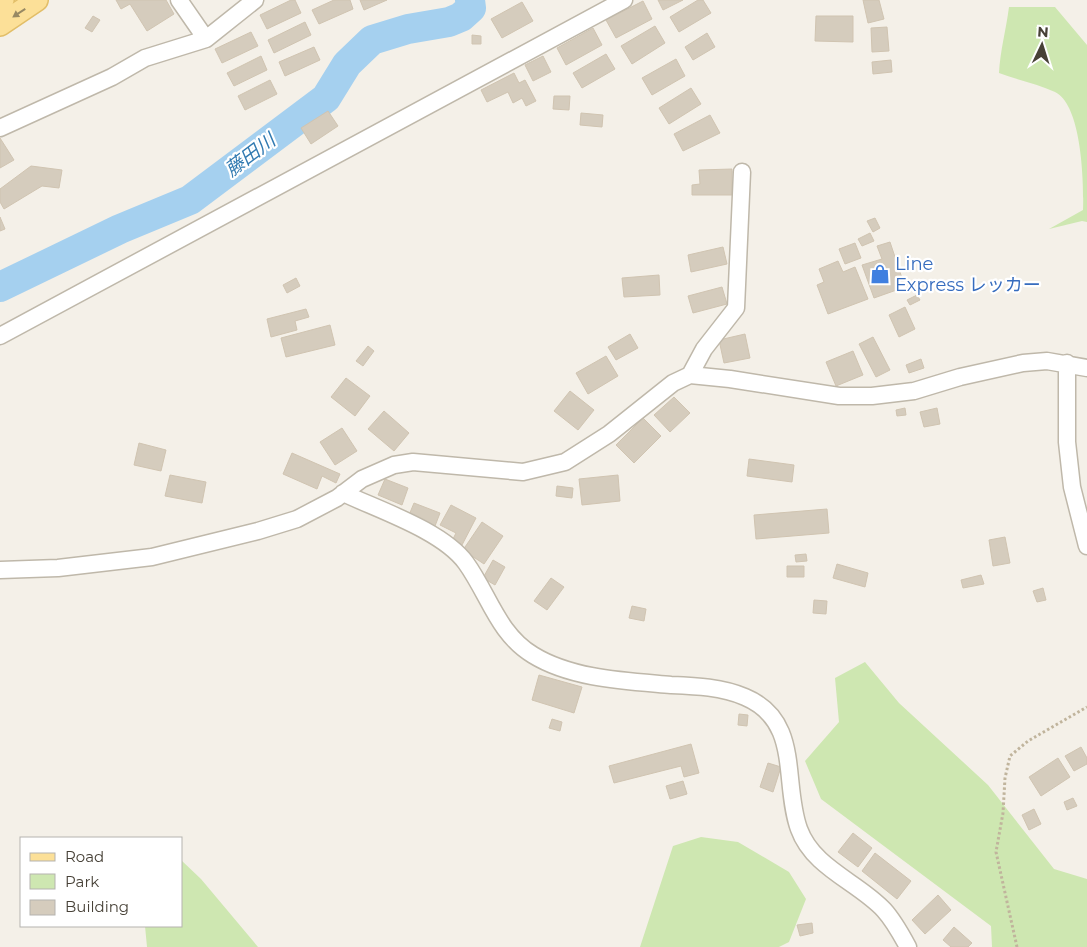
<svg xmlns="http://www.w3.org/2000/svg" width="1087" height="947" font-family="Montserrat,'Noto Sans JP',sans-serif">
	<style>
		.green { fill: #cee7b1 }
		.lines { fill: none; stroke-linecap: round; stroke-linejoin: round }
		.river { stroke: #a5d0ef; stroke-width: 30 }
		.building { fill: #d5ccbd; stroke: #d0c4b1 }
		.minor-casing { stroke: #bfb8aa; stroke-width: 19 }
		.major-casing { stroke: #e2be68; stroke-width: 24 }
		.path { stroke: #c0b49c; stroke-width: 3; stroke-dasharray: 2.5 2.5; stroke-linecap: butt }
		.minor { stroke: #fff; stroke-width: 16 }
		.major { stroke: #fce098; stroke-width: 21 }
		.oneway { fill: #988963 }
		.labels { text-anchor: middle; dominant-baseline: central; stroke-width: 4.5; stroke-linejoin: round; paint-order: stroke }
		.shop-label { font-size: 18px; fill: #366cbe; stroke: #fff; text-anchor: start }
		.water-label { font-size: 19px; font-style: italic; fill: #317ab1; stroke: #fff }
	</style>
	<rect width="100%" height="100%" fill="#f4f0e8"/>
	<path class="green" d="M 1009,7 L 1055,7 L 1087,45 L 1087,222 L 1082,221 L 1049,229 L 1083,210 C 1084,183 1082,105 1055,92 C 1038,84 1017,80 999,73 C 1000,51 1006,30 1009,7 Z
		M 865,662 L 899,703 L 988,785 L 1054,869 L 1087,879 L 1087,947 L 992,947 L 991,926 L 821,799 L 805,761 L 839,722 L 835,678 Z
		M 701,837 L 738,842 L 789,872 L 806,899 L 789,942 L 779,947 L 640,947 L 673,846 Z
		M 181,860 L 201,879 L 258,947 L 147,947 L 145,926 L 181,926 Z"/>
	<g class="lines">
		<path class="river" d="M 0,287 L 120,229 L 190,200 L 326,98 L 347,64 L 372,40 L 408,29 L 449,22 L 461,17 L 471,8 L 470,0"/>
	</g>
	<path class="building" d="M 116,0 L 166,0 L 174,14 L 147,31 L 130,4 L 121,9 Z
		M 291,0 L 295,0 L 301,13 L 267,29 L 260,15 Z
		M 334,0 L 350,0 L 353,9 L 319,24 L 312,10 Z
		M 360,0 L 387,0 L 364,10 Z
		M 658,0 L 683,0 L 663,10 Z
		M 698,0 L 703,0 L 711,13 L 679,32 L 670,17 Z
		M 863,0 L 879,0 L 884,19 L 868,23 Z
		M 643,1 L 652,19 L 616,38 L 606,20 Z
		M 522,2 L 533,21 L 502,38 L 491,19 Z
		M 93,16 L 100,20 L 92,32 L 85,28 Z
		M 816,16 L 853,16 L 853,42 L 815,41 Z
		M 305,22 L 311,35 L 274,53 L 268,40 Z
		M 655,26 L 665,43 L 632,64 L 621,46 Z
		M 887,27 L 889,51 L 872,52 L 871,28 Z
		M 593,28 L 602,45 L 566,65 L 557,48 Z
		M 251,32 L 258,46 L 222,63 L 215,49 Z
		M 707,33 L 715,47 L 693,60 L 685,47 Z
		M 472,35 L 481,36 L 481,44 L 472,44 Z
		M 314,47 L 320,60 L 285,76 L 279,62 Z
		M 606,54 L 615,69 L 582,88 L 573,73 Z
		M 261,56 L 267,70 L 234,86 L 227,73 Z
		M 543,56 L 551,72 L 533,81 L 525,65 Z
		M 676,59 L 685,76 L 652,95 L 642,78 Z
		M 891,60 L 892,72 L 873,74 L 872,62 Z
		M 514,73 L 519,83 L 525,80 L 536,101 L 526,106 L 522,98 L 513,103 L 508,92 L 487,102 L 481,90 Z
		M 270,80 L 277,94 L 245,110 L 238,96 Z
		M 691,88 L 701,104 L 669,124 L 659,108 Z
		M 554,96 L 570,96 L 569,110 L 553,109 Z
		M 328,111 L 338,126 L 311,144 L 301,128 Z
		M 581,113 L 603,115 L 602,127 L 580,125 Z
		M 710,115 L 720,133 L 683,151 L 674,134 Z
		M 0,138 L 14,160 L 0,168 Z
		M 31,166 L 62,170 L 59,188 L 42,186 L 4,209 L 0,202 L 0,189 Z
		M 732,169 L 732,195 L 692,195 L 692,185 L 700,184 L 699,170 Z
		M 0,217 L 5,229 L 0,231 Z
		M 875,218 L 880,228 L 873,232 L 867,221 Z
		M 870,233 L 874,241 L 862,246 L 858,239 Z
		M 890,242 L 905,287 L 874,298 L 862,265 L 882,259 L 877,246 Z
		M 855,243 L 861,258 L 845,264 L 839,249 Z
		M 723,247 L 727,264 L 691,272 L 688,255 Z
		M 838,261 L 843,272 L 855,267 L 868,299 L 828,314 L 817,285 L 824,282 L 819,269 Z
		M 659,275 L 660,295 L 624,297 L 622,278 Z
		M 296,278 L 300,286 L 287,293 L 283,285 Z
		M 722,287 L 727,304 L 693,313 L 688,296 Z
		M 917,295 L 920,300 L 910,305 L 907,300 Z
		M 905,307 L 915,329 L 899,337 L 889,315 Z
		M 306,309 L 309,317 L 295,321 L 297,330 L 271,337 L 267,319 Z
		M 330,325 L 335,345 L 286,357 L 281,338 Z
		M 630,334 L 638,348 L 616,360 L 608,347 Z
		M 745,334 L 750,358 L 724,363 L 719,340 Z
		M 873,337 L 890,370 L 876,377 L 859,344 Z
		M 368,346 L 374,351 L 363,366 L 356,361 Z
		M 853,351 L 863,375 L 836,386 L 826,362 Z
		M 606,356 L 618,376 L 588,394 L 576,373 Z
		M 921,359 L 924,368 L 909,373 L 906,365 Z
		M 346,378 L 370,396 L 355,416 L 331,397 Z
		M 570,391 L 594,410 L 578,430 L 554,411 Z
		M 674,397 L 690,413 L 670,432 L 654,415 Z
		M 905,408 L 906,415 L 897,416 L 896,410 Z
		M 937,408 L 940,424 L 924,427 L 920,412 Z
		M 384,411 L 409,433 L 394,451 L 368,429 Z
		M 643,418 L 661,436 L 634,463 L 616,445 Z
		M 342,428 L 357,451 L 335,465 L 320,442 Z
		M 139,443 L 166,450 L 161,471 L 134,465 Z
		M 292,453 L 340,474 L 336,483 L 322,476 L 317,489 L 283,474 Z
		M 749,459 L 794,465 L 792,482 L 747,476 Z
		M 170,475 L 206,482 L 202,503 L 165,496 Z
		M 618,475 L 620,501 L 582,505 L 579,479 Z
		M 385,479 L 408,488 L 402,505 L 378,495 Z
		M 557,486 L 573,488 L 572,498 L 556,496 Z
		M 414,503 L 440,513 L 435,526 L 409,515 Z
		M 451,505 L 476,518 L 462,545 L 452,541 L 456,533 L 440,525 Z
		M 827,509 L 829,533 L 756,539 L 754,515 Z
		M 482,522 L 503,536 L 484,564 L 463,550 Z
		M 1005,537 L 1010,563 L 993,566 L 989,540 Z
		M 806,554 L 807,561 L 796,562 L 795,555 Z
		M 493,560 L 505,567 L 495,585 L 483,578 Z
		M 837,564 L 868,573 L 865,587 L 833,578 Z
		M 787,566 L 804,566 L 804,577 L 787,577 Z
		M 981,575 L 984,584 L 963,588 L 961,580 Z
		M 551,578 L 564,587 L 547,610 L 534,601 Z
		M 1043,588 L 1046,600 L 1037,602 L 1033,591 Z
		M 814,600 L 827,601 L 826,614 L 813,613 Z
		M 632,606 L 646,609 L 644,621 L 629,618 Z
		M 539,675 L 582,687 L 574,713 L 532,700 Z
		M 739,714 L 748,715 L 747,726 L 738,725 Z
		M 552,719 L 562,722 L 560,731 L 549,728 Z
		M 691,744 L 699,773 L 684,777 L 681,766 L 614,783 L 609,766 Z
		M 1081,747 L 1087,758 L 1087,764 L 1074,771 L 1065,756 Z
		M 1058,758 L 1070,777 L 1041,796 L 1029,777 Z
		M 768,763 L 781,767 L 773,792 L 760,787 Z
		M 683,781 L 687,794 L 670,799 L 666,786 Z
		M 1073,798 L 1077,806 L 1067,810 L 1064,802 Z
		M 1034,809 L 1041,824 L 1029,830 L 1022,815 Z
		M 853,833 L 872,848 L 858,867 L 838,852 Z
		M 875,853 L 911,881 L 897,899 L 862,871 Z
		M 938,895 L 951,910 L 925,934 L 912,920 Z
		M 812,923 L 813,933 L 800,936 L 797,925 Z
		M 954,927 L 972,943 L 968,947 L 951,947 L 943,940 Z"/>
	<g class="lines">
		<defs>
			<path id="minor" d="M 179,0 L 206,39
				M 0,128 L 112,77 L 145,58 L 206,39 L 255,0
				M 0,336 L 624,0
				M 1067,363 L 1067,442 L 1072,487 L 1087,546
				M 690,375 L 704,349 L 736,308 L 742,172
				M 343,493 C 379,510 443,531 466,563 C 489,595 498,634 533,655 C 572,679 626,681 671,685 C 696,686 722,687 745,697 C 802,721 782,782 799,829 C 813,868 858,882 884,910 C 894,921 901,934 908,947
				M 0,570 L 58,568 L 152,557 L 258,531 L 297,519 L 337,498 L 362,479 L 394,465 L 413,462 L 523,472 L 565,462 L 609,434 L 673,383 L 690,375 L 730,379 L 839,396 L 872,396 L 914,391 L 960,377 L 1023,363 L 1047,361 L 1087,368"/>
			<path id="major" d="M 0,2 L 3,0
				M 0,25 L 37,0"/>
		</defs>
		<use href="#minor" class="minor-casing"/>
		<use href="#major" class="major-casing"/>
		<path class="path" d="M 1017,947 L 996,852 L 1003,813 L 1005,778 L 1010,756 L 1028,741 L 1087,707"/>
		<use href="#minor" class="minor"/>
		<use href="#major" class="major"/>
	</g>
	<defs><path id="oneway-solid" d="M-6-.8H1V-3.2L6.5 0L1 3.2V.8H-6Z" transform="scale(1.25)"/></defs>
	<use class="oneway" href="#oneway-solid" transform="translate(19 13) rotate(147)"/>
	<defs>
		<symbol id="shop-bare" viewBox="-9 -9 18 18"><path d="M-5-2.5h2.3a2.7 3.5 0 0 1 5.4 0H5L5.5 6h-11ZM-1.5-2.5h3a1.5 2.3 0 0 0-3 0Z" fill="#3f7fe0" stroke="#fff" stroke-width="2.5" paint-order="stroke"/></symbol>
	</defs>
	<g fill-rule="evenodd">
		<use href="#shop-bare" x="866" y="260" width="28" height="28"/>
	</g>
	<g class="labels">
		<g class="shop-label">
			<text x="895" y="264">Line<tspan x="895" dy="21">Express レッカー</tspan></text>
		</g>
		<g class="water-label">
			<text transform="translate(250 155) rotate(-37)">藤田川</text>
		</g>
	</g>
	<rect x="20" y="837" width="162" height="90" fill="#ffffff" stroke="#b5b3af"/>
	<rect x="30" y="853" width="25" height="8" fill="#fce098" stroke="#b5b3af"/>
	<text x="65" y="862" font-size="15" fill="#474137">Road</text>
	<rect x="30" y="874" width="25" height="15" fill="#cee7b1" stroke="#b5b3af"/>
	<text x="65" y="887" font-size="15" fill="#474137">Park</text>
	<rect x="30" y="900" width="25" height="15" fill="#d5ccbd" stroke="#b5b3af"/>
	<text x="65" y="912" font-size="15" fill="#474137">Building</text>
	<g transform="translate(1042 45) rotate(4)" stroke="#ffffff" stroke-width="4" paint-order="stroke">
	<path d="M0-4L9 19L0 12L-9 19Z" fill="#474137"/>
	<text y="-8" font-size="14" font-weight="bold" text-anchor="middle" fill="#474137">N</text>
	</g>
</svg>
